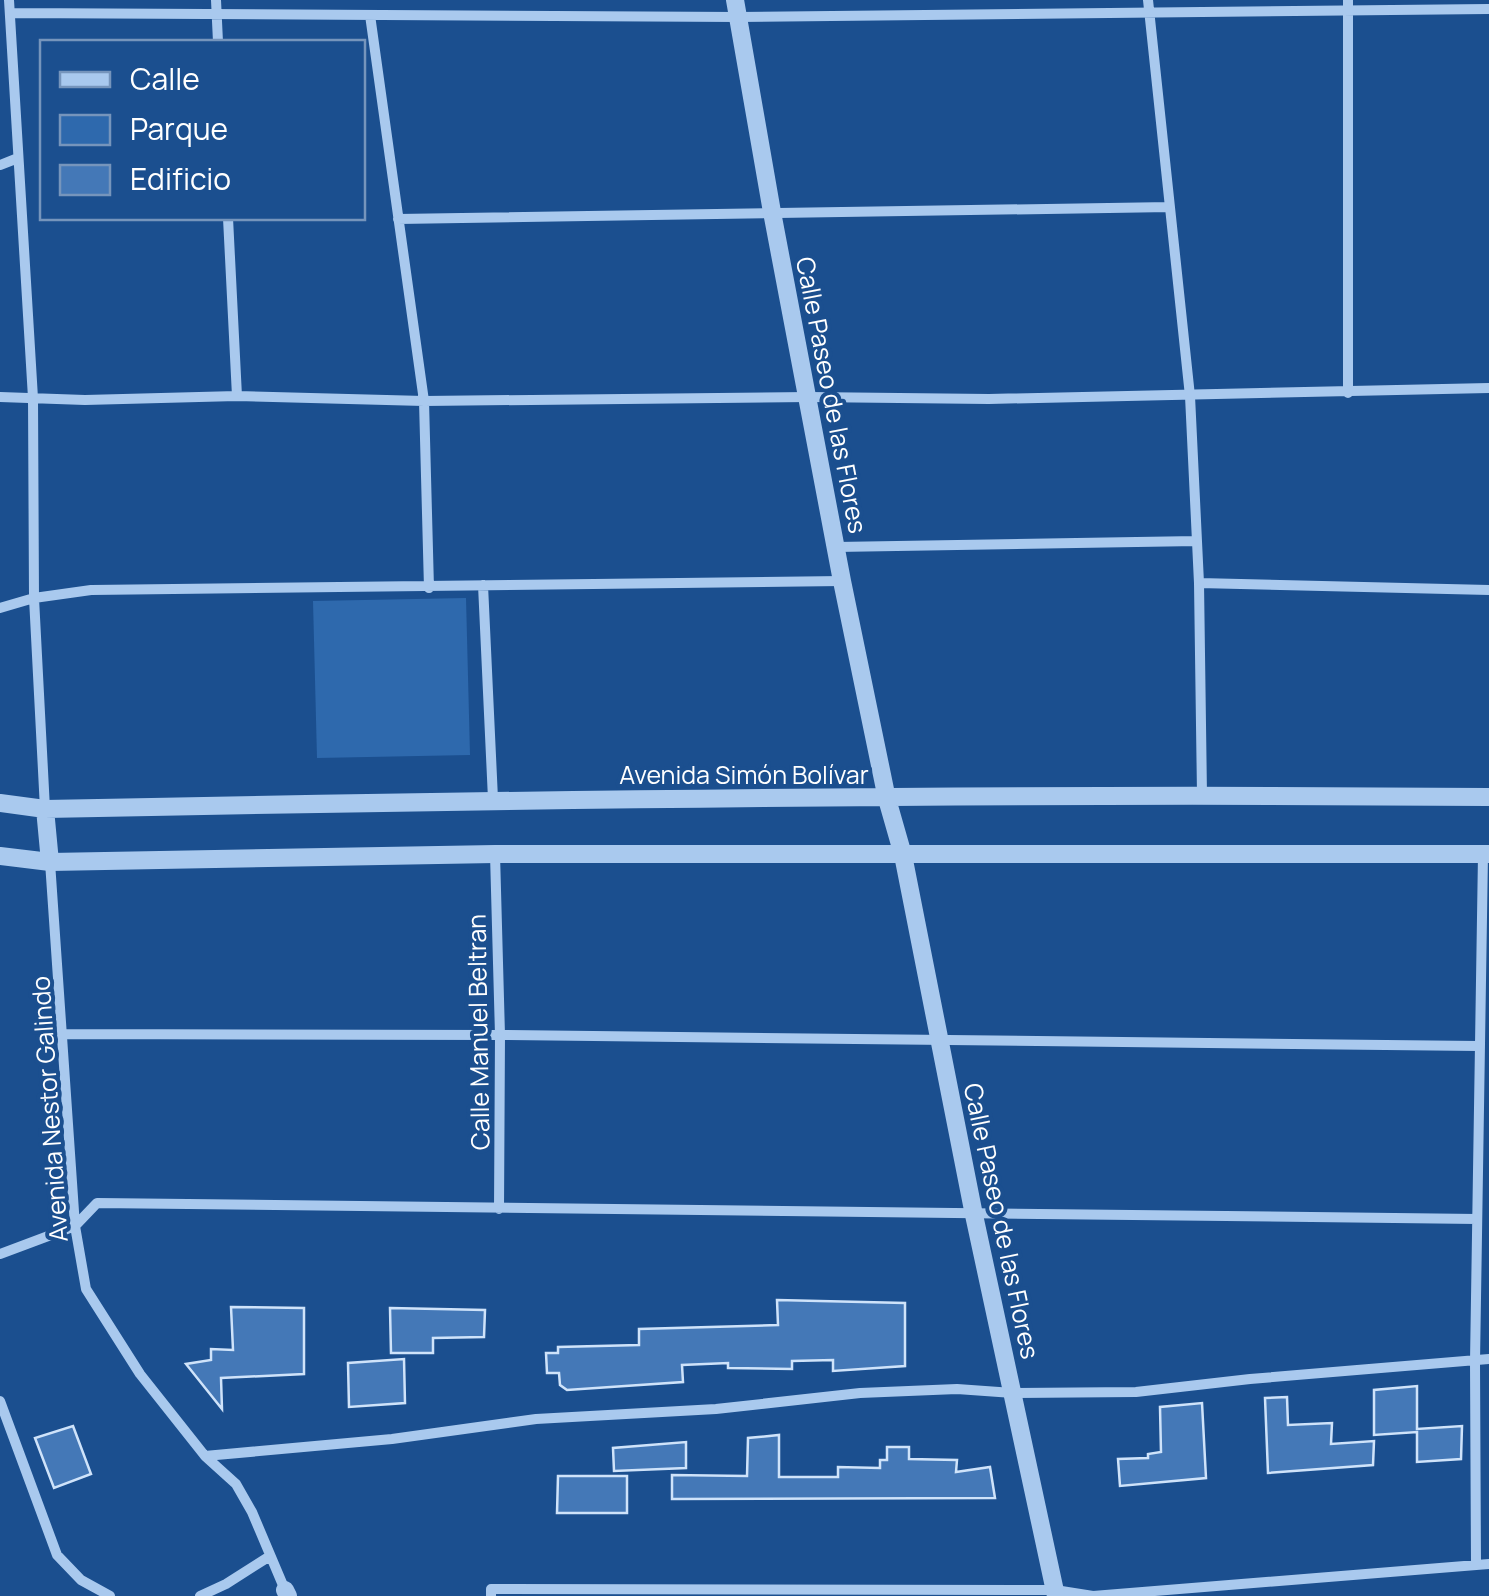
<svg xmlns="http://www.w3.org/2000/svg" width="1489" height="1596" font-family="Manrope,sans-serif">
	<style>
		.green { fill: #2e69ad }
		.building { fill: #4478b7; stroke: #cfe3fa; stroke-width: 2.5 }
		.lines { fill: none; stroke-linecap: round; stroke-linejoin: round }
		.minor { stroke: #a9c9ee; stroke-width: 10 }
		.tertiary { stroke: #a9c9ee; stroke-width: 18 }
		.labels { text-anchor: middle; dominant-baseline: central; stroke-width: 8; stroke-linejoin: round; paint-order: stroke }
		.street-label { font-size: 25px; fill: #fff; stroke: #1b4f8f }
	</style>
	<rect width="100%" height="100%" fill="#1b4f8f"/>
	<path class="green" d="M 466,598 L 470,755 L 317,758 L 313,601 Z"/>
	<path class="building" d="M 777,1300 L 905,1303 L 905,1366 L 833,1371 L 833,1360 L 792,1361 L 792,1369 L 728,1368 L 728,1363 L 682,1365 L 683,1382 L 567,1390 L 560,1385 L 559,1373 L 547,1373 L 546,1353 L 558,1353 L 558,1347 L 639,1345 L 639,1329 L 778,1325 Z
		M 231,1307 L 304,1308 L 304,1374 L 221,1378 L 222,1409 L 186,1364 L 211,1360 L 211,1349 L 233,1350 Z
		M 390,1308 L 485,1310 L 484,1337 L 433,1338 L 433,1353 L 391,1353 Z
		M 404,1359 L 405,1403 L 349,1407 L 348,1363 Z
		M 1417,1386 L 1417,1429 L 1462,1426 L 1461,1459 L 1417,1462 L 1417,1432 L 1374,1435 L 1374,1390 Z
		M 1287,1397 L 1288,1425 L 1332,1423 L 1331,1444 L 1374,1441 L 1373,1465 L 1268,1473 L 1265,1398 Z
		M 1202,1403 L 1206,1478 L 1120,1486 L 1118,1459 L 1148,1458 L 1148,1454 L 1161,1452 L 1160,1407 Z
		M 73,1426 L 91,1474 L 54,1488 L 35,1438 Z
		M 779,1435 L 779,1477 L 838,1477 L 838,1467 L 880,1468 L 880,1460 L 887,1460 L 887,1447 L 909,1447 L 909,1459 L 957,1460 L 956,1472 L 990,1467 L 995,1498 L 672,1499 L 672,1475 L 747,1476 L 748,1438 Z
		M 686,1442 L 686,1468 L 614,1471 L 613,1448 Z
		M 558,1476 L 627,1476 L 627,1513 L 557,1513 Z"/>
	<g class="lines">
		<path class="minor" d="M 9,0 L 33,398 L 34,598 L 45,809
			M 216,0 L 218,42
			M 1148,0 L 1190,396 L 1199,583 L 1202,795
			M 11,13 L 738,17 L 1489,9
			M 370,15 L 424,401 L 429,588
			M 0,165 L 18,158
			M 228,218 L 237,396
			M 398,219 L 1170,207
			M 1348,393 L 1348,0
			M 0,397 L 85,400 L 237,396 L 424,401 L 809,397 L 989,399 L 1489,388
			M 836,547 L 1197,541
			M 1199,583 L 1489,590
			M 483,585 L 493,799
			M 0,608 L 34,598 L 91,590 L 842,581
			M 495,854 L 500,1035 L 499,1209
			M 50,862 L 75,1226 L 86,1289 L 140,1374 L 205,1456 L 236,1484 L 252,1512 L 285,1590
			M 64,1034 L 500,1035 L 1478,1046
			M 0,1254 L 75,1226 L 97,1203 L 1477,1219
			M 0,1401 L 57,1555 L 81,1580 L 110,1596
			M 205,1456 L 392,1439 L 536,1419 L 716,1409 L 860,1393 L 957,1389 L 1013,1393 L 1136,1392 L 1250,1379 L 1489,1359
			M 1476,1565 L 1475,1362 L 1483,854
			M 200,1596 L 226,1584 L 270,1556
			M 491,1596 L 491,1589 L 1055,1590 L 1093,1596 L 1489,1564"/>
		<path class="tertiary" d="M 735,0 L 772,212 L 842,581 L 887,799 L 903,855 L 974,1215 L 1056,1596
			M 0,803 L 45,809 C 526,799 1008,793 1489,797
			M 45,809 L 50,862
			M 0,856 L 50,862 L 495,854 L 1489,854
			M 285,1590 L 288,1596"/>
	</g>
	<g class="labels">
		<g class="street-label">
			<text transform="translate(832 395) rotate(79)">Calle Paseo de las Flores</text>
			<text x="744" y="774">Avenida Simón Bolívar</text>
			<text transform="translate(478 1032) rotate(-91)">Calle Manuel Beltran</text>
			<text transform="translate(49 1109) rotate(-94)">Avenida Nestor Galindo</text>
			<text transform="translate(1002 1221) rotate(78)">Calle Paseo de las Flores</text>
		</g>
	</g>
	<rect x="40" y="40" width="325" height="180" fill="#1b4f8f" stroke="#7695bc" stroke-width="2.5"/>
	<rect x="60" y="72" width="50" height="15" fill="#a9c9ee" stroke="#7695bc" stroke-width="2.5"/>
	<text x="130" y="90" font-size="30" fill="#ffffff">Calle</text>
	<rect x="60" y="115" width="50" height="30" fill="#2e69ad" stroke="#7695bc" stroke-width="2.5"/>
	<text x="130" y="140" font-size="30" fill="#ffffff">Parque</text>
	<rect x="60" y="165" width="50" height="30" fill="#4478b7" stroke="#7695bc" stroke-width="2.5"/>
	<text x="130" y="190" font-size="30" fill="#ffffff">Edificio</text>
</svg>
